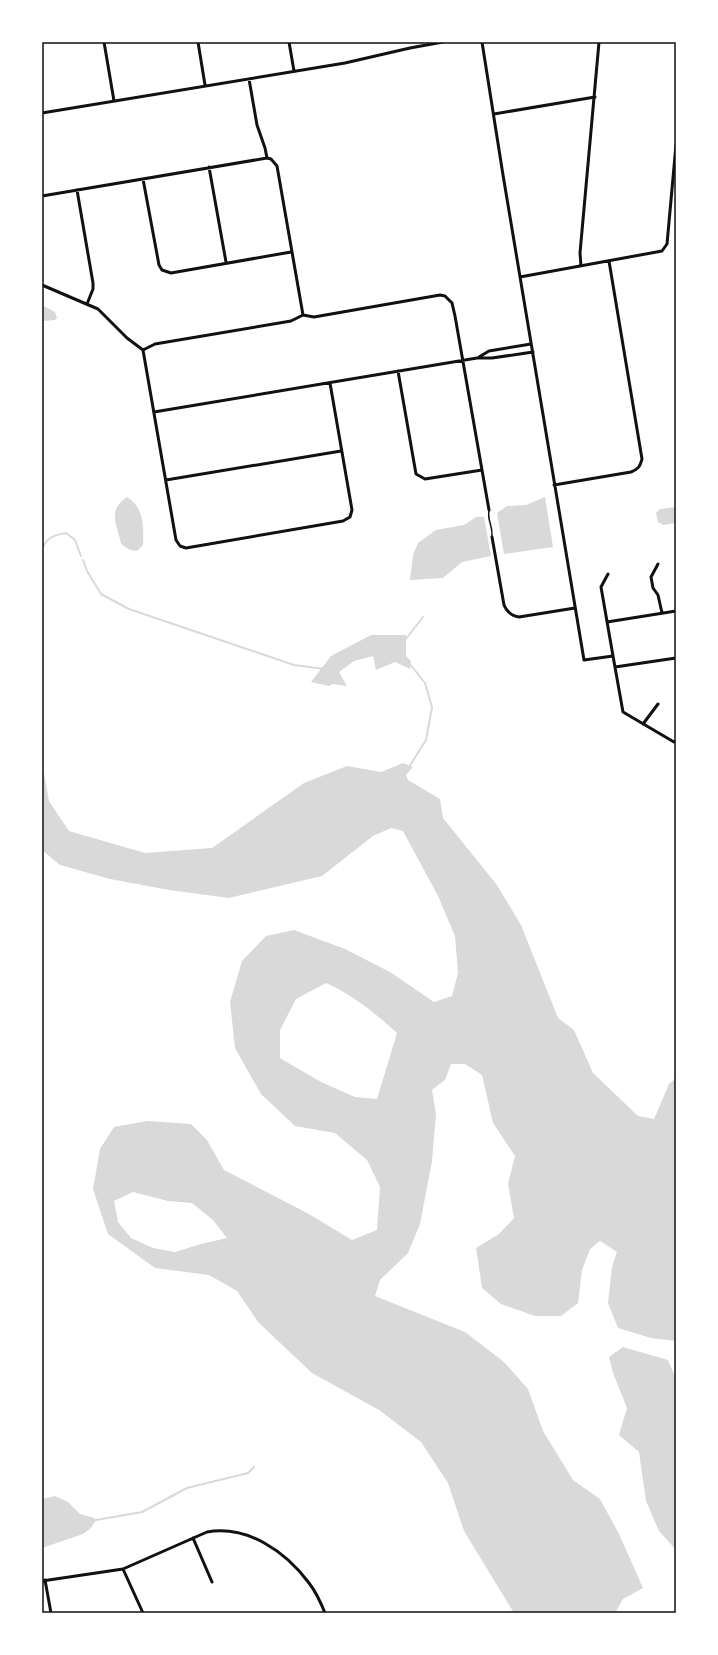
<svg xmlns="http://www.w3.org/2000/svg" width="718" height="1655" font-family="'Archivo Narrow',sans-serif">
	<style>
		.water { fill: #d9d9d9; fill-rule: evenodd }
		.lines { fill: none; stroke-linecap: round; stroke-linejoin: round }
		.stream { stroke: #d9d9d9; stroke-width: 2 }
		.service { stroke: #111; stroke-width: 1.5 }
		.minor { stroke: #111; stroke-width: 3 }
		.neatline { fill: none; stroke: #111; stroke-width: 1.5 }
	</style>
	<rect width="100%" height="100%" fill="#fff"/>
	<path class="water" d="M 42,305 L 55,312 L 57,318 L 55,320 L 42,321 Z
		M 127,497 C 144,507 144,528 143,545 L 137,551 L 130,550 L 121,544 C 117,524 107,511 127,497 Z
		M 545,497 L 553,547 L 504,554 L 497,513 L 507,506 L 526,505 Z
		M 676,507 L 676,523 L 663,525 L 658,522 L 656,513 L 660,509 Z
		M 476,517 L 484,517 L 491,556 L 462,562 L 443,578 L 410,580 L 413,555 L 418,543 L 436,530 L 464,525 Z
		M 371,635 L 406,635 L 406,656 L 411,661 L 410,669 L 395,662 L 376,670 L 373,656 L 354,661 L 339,672 L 347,686 L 333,684 L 329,686 L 311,682 L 331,656 Z
		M 42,762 L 49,801 L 69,831 L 145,853 L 212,848 L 304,783 L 347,766 L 381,772 L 403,763 L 413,767 L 406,775 L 408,780 L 440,799 L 443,818 L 497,885 L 521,925 L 558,1018 L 574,1030 L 593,1073 L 638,1116 L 654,1119 L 669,1084 L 676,1078 L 676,1341 L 651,1338 L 618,1328 L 608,1303 L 612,1267 L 617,1252 L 600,1241 L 590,1249 L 582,1270 L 578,1303 L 561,1316 L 535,1316 L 501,1304 L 482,1288 L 476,1248 L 499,1234 L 514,1218 L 508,1184 L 515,1156 L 493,1123 L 482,1075 L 465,1064 L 451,1064 L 445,1080 L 432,1090 L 436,1114 L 432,1161 L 420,1224 L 408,1253 L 380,1280 L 375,1296 L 465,1332 L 504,1362 L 528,1389 L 543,1431 L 573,1480 L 600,1499 L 619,1534 L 643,1588 L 623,1599 L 615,1613 L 514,1613 L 464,1531 L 448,1483 L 421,1442 L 379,1410 L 312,1373 L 258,1322 L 237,1291 L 209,1275 L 155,1268 L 108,1234 L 93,1189 L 100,1149 L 114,1127 L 147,1121 L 191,1124 L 207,1140 L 224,1170 L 309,1214 L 352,1240 L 377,1230 L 380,1187 L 367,1160 L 335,1133 L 295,1126 L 261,1094 L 235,1048 L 230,1002 L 242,961 L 266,936 L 294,930 L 345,949 L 390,972 L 434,1002 L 452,996 L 458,973 L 455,936 L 438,896 L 403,831 L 391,828 L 373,836 L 322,876 L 229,898 L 169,890 L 110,879 L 60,865 L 42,850 ZM 326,983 C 353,995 375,1013 397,1033 L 377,1099 L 355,1097 L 321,1082 L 280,1058 L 280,1030 L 296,999 ZM 133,1192 L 168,1201 L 192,1203 L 213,1220 L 227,1238 L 201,1244 L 175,1252 L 153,1248 L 131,1238 L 118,1222 L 114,1201 Z
		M 623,1347 L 668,1360 L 676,1379 L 676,1550 L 659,1531 L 646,1501 L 639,1452 L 619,1435 L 627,1408 L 613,1373 L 609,1357 Z
		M 55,1496 L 68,1502 L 80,1514 L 94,1518 L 96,1520 L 91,1528 L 83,1534 L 42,1548 L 42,1499 Z"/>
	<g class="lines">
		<path class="stream" d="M 42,548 C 48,537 54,535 66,533 L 75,540 L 81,556
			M 83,560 L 87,571 L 101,594 L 129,609 L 294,665 L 324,669
			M 405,640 L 423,617
			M 409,663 L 425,683 L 432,707 L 426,740 L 409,767
			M 96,1520 L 142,1512 L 187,1488 L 248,1473 L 254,1467"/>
		<path class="service" d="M 489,510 C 487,522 493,524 492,537"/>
		<path class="minor" d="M 104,42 L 114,101
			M 198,42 L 205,85
			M 289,42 L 294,71
			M 482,42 L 503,175 L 584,660 L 613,656 L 623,712 L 674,742 L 676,741
			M 249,79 L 257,125 L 265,148 L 267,158 L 271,159 L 277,166 L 303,315
			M 42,113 L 345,63 L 410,48 L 443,42
			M 494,114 L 595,97
			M 209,167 L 226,262
			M 143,179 L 159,265 L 162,270 L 171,273 L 291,252
			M 77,190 L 93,283 L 93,289 L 87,304
			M 42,196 L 267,158
			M 581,266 L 580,253 L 599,42
			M 520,277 L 662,251 L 667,244 L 676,145
			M 42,285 L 98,309 L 127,338 L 143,350 L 176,540 L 180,546 L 186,548 L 343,521 L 350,517 L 352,510 L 330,383
			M 143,350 L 155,344 L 291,321 L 303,315 L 314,317 L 440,295 L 445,296 L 452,303 L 455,316 L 489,510
			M 479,357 L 489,351 L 531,344
			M 398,371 L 416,474 L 425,479 L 482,470
			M 154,412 L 477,358 L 492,358 L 533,352
			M 166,480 L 341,451
			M 554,485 L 631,472 C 638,469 640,467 642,459 L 609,261
			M 492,537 L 504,605 C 507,612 511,616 519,617 L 575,608
			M 658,564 L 651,577 L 653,588 L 658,595 L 662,613
			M 608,574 L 601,587 L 613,656
			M 607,622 L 676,611
			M 615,667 L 676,658
			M 643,724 L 658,704
			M 193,1538 L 212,1582
			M 123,1569 L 143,1613
			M 45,1580 L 51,1613
			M 42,1581 L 123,1569 L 207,1532 C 248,1525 286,1552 309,1583 C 316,1592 321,1603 325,1613"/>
	</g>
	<rect width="718" height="1655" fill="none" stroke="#ffffff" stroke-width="86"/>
	<rect x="43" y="43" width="632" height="1569" class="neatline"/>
</svg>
